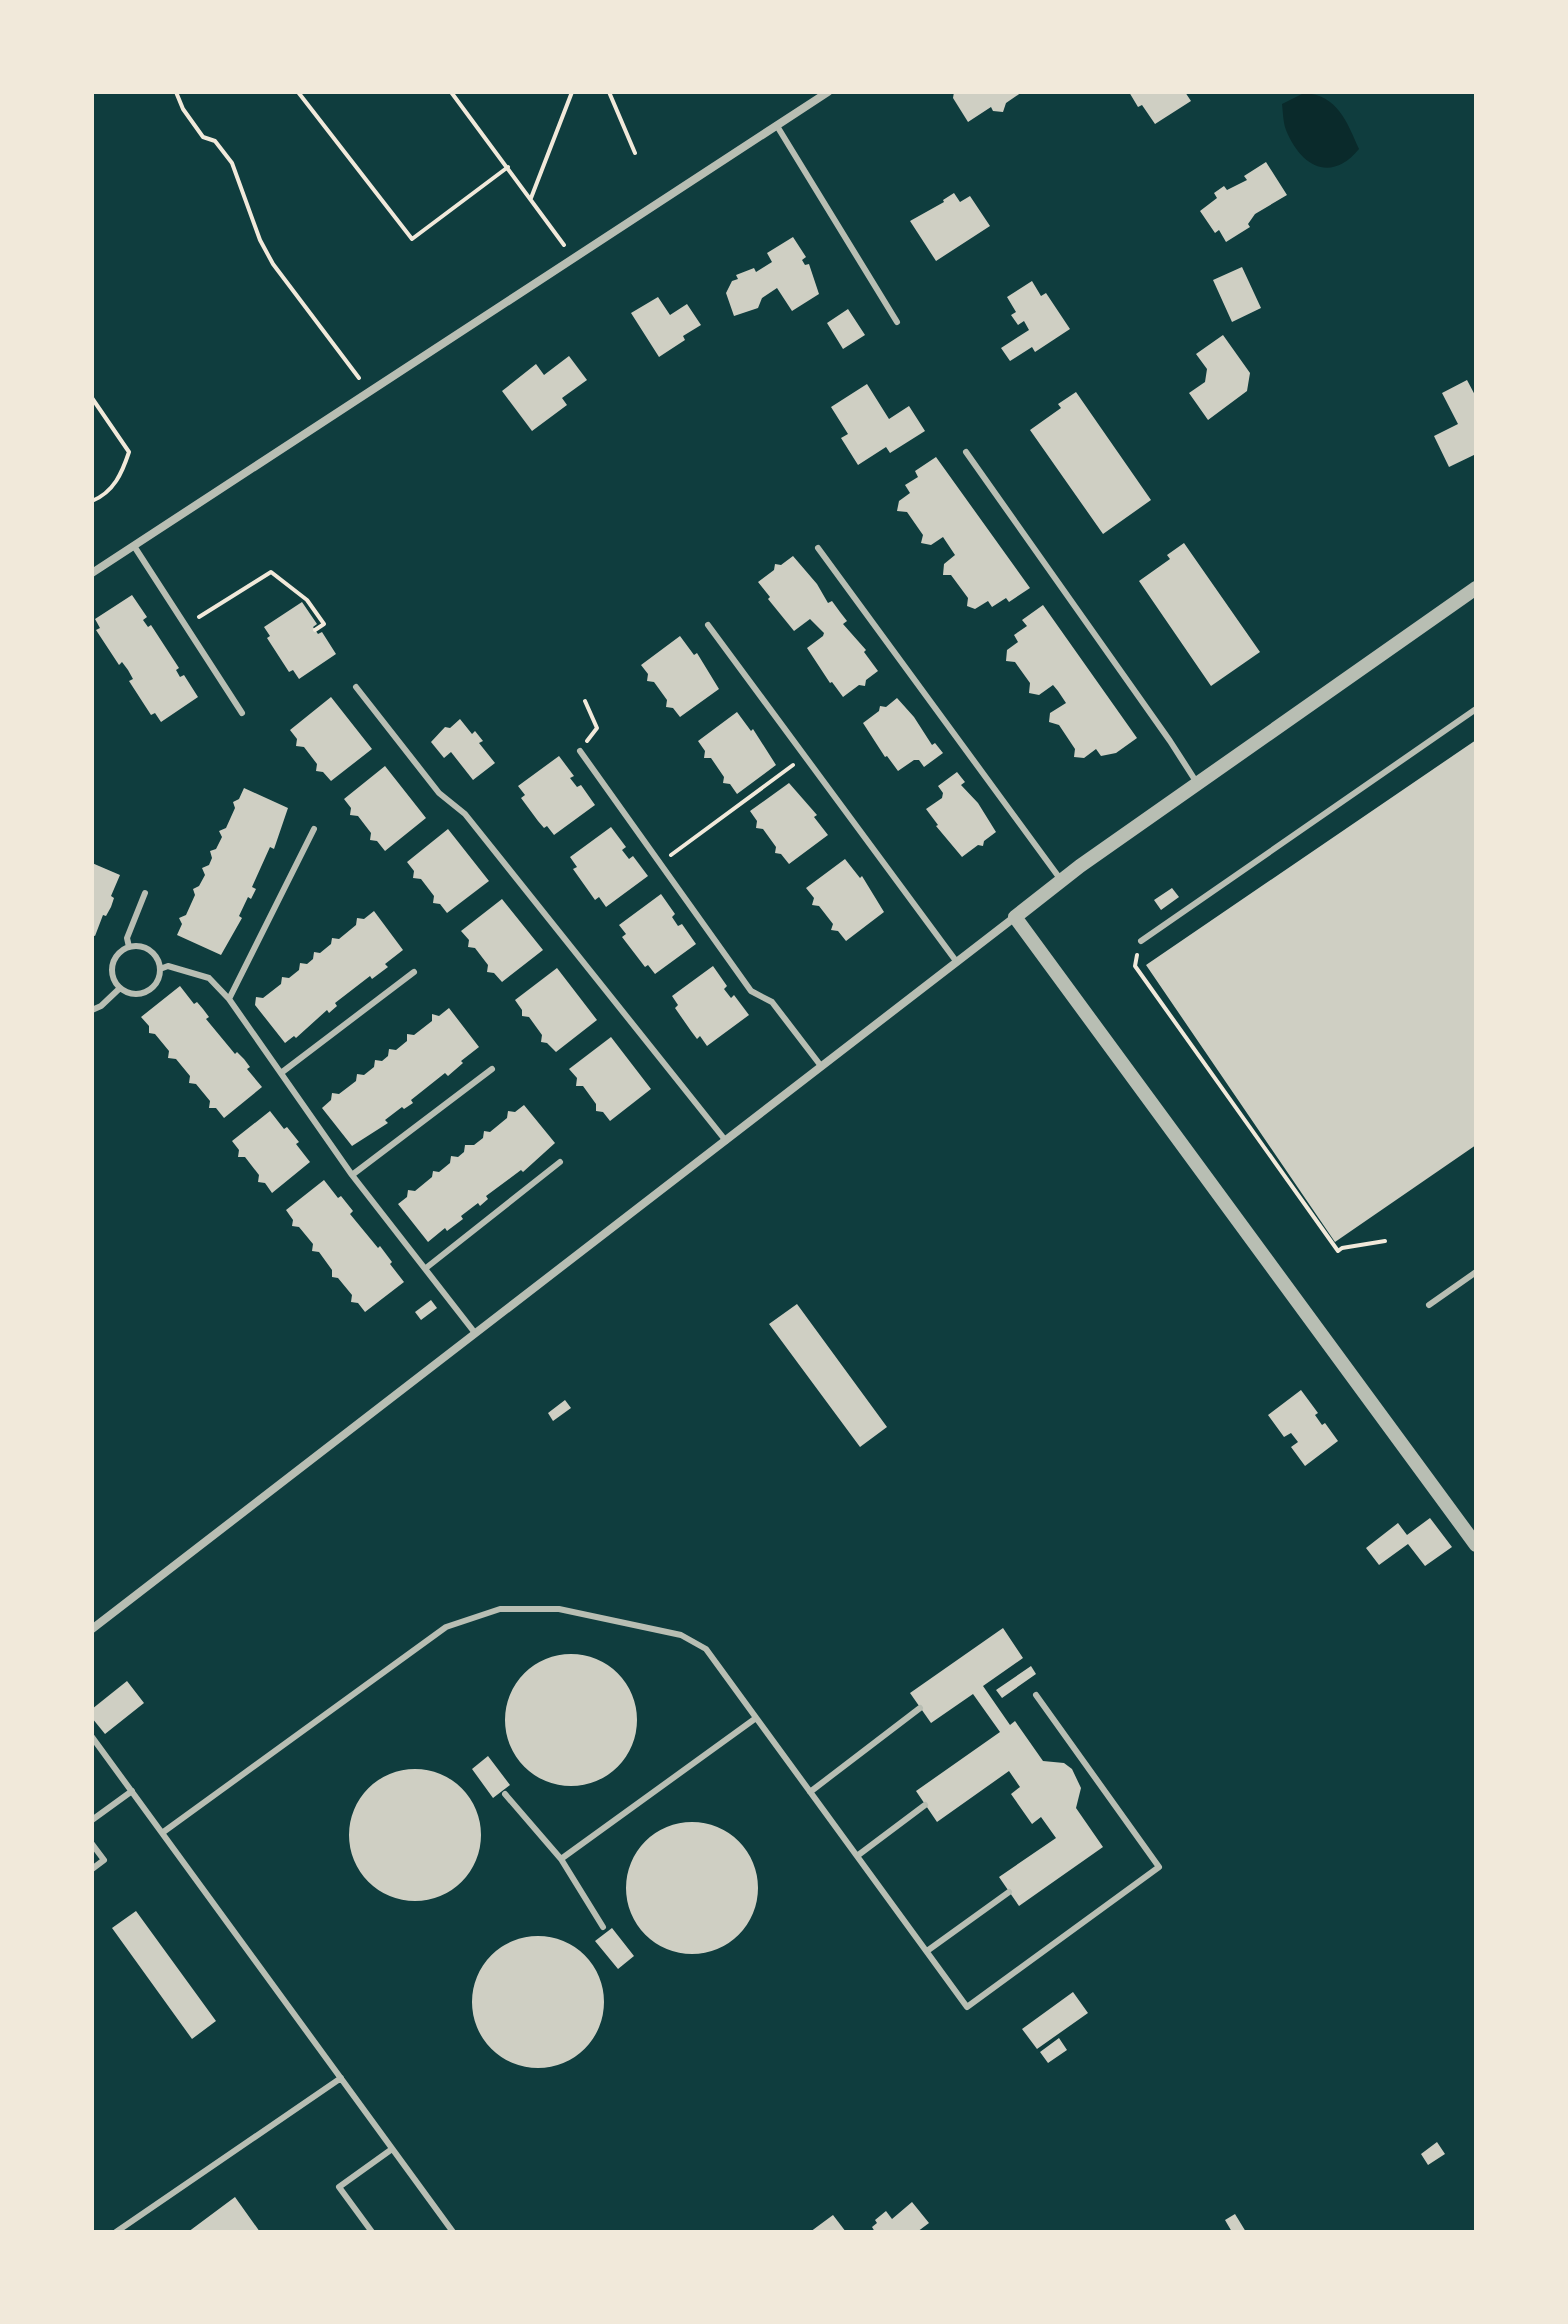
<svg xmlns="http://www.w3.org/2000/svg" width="1568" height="2324" font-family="Cabin,sans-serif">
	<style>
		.water { fill: #0a2a2b }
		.building { fill: #cfcfc3 }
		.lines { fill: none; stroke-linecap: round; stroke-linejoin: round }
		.path { stroke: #f1e9da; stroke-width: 4 }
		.service { stroke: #b8beb3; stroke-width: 6 }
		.minor { stroke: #b8beb3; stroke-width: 8 }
		.tertiary { stroke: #b8beb3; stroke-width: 14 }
	</style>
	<rect width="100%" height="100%" fill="#0f3d3e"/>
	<path class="water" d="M 1304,93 C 1338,95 1347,122 1359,149 C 1331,183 1301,167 1286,130 C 1283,122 1283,112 1282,104 Z"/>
	<path class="building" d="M 954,92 L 1022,92 L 1006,103 L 1003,112 L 993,111 L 991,107 L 968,122 L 953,98 Z
		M 1129,92 L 1185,92 L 1191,101 L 1155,124 L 1142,105 L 1138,107 Z
		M 1266,162 L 1287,195 L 1255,214 L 1248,224 L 1250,227 L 1226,242 L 1219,230 L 1215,233 L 1200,211 L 1217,198 L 1214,193 L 1224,186 L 1227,190 L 1247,180 L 1244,176 Z
		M 954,193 L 960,202 L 970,196 L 990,226 L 936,261 L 910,221 L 944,202 L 943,200 Z
		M 793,237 L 806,257 L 802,260 L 805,265 L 809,264 L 819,294 L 792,311 L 777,288 L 762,298 L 758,308 L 734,316 L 726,293 L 732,281 L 738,279 L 736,275 L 754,268 L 756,272 L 772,262 L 767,253 Z
		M 1242,267 L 1261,308 L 1232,322 L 1213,280 Z
		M 1032,281 L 1041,296 L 1046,293 L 1070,329 L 1035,352 L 1032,347 L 1010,361 L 1001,348 L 1029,330 L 1024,321 L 1018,325 L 1011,315 L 1016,312 L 1007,297 Z
		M 658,297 L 670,315 L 687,304 L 701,325 L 683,336 L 685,340 L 659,357 L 631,313 Z
		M 848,309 L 865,335 L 843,349 L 827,323 Z
		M 1223,335 L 1250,373 L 1247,391 L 1208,420 L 1189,393 L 1205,382 L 1207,369 L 1196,354 Z
		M 569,356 L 587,380 L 562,398 L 567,405 L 532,431 L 502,391 L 536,364 L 544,375 Z
		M 1467,380 L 1476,397 L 1476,454 L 1449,467 L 1434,436 L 1458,424 L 1442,393 Z
		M 867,384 L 889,419 L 909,406 L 925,431 L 890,453 L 886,447 L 858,465 L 841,438 L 848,434 L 831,407 Z
		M 1076,392 L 1151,500 L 1103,534 L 1030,430 L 1061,408 L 1058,404 Z
		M 936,457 L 1030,588 L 1009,602 L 1006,598 L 992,607 L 988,601 L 975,609 L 967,606 L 968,598 L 951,575 L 943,575 L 944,564 L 955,555 L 943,537 L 931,545 L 921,543 L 923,535 L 907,512 L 897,511 L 899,501 L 910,493 L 905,485 L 918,477 L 915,471 Z
		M 1184,543 L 1260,652 L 1211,686 L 1139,581 L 1170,559 L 1167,555 Z
		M 793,556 L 817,584 L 828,603 L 832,601 L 840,612 L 847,621 L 843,624 L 866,650 L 864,652 L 878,671 L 866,680 L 865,686 L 859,685 L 843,697 L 832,682 L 830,683 L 807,648 L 823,636 L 824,633 L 810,619 L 794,631 L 768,599 L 770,597 L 758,582 L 774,570 L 775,564 L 781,565 Z
		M 132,595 L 147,617 L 143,620 L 148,627 L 151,625 L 179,668 L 176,670 L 180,677 L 184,675 L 198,697 L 161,722 L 155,713 L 151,715 L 129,681 L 133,679 L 128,670 L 122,662 L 119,665 L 96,630 L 100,628 L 95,619 Z
		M 302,602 L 317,624 L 313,627 L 318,634 L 322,632 L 336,654 L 299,679 L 293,670 L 289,672 L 267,638 L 270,636 L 264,627 Z
		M 1043,605 L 1137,738 L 1116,753 L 1101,756 L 1096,749 L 1084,758 L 1074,757 L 1075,749 L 1059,725 L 1049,722 L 1050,713 L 1066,703 L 1058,691 L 1053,685 L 1039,695 L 1029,693 L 1030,683 L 1015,662 L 1006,661 L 1007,650 L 1018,642 L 1014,635 L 1027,626 L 1022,620 Z
		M 680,636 L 694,655 L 697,653 L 719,689 L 680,717 L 673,708 L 666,707 L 667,700 L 654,682 L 647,681 L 648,674 L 641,665 Z
		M 331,697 L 372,749 L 331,781 L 323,772 L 316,771 L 317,764 L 304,747 L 296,746 L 297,739 L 290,730 Z
		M 897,698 L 914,717 L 932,745 L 935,743 L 943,753 L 924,767 L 919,760 L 914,760 L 898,771 L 887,756 L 885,757 L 863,723 L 879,711 L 880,706 L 886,707 Z
		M 737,712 L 751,731 L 753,729 L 776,765 L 737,794 L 730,784 L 723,783 L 724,777 L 711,758 L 704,758 L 705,751 L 698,741 Z
		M 460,719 L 472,734 L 475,731 L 483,741 L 479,743 L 495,763 L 473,780 L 451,752 L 444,758 L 431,742 L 445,727 L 450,728 Z
		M 1476,740 L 1476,1145 L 1335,1242 L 1146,965 Z
		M 559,756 L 574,776 L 570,778 L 577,787 L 581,785 L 595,805 L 554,835 L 547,826 L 544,828 L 538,821 L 521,798 L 525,795 L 518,786 Z
		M 385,766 L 426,818 L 385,851 L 377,841 L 370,840 L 371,833 L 358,816 L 350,815 L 351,808 L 344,799 Z
		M 957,772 L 965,782 L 961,785 L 978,803 L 996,832 L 984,841 L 983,846 L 978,845 L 962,857 L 936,826 L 938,825 L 926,809 L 942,798 L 943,793 L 938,786 Z
		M 789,783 L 817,815 L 814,817 L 828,835 L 789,864 L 781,854 L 775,853 L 776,847 L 763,829 L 756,828 L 757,821 L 750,811 Z
		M 244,788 L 288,808 L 274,849 L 270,847 L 252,887 L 256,889 L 251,899 L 248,897 L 239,916 L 242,918 L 221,955 L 177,935 L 182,924 L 179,918 L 186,915 L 195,895 L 193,889 L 199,886 L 205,875 L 202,868 L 209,865 L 212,858 L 210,851 L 216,849 L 222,837 L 219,831 L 226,828 L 235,808 L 233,802 L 239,799 Z
		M 611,827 L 626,847 L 622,850 L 629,859 L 633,856 L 648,876 L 606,907 L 599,897 L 595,900 L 573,869 L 577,867 L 570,857 Z
		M 448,829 L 489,881 L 447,913 L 440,904 L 433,903 L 434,896 L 421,879 L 413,878 L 414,871 L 407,862 Z
		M 845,859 L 860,878 L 862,876 L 884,912 L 846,941 L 838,931 L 831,930 L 833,924 L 819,906 L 812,905 L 814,898 L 806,888 Z
		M 92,863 L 120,875 L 111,896 L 114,898 L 111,907 L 106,916 L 103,915 L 95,936 L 92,935 Z
		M 1172,888 L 1179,897 L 1161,910 L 1154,900 Z
		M 661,894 L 675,914 L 672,917 L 678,926 L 682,924 L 696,944 L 655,974 L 648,965 L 645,967 L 622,937 L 626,934 L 619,925 Z
		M 502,899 L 543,950 L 502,982 L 494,973 L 487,972 L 488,965 L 475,948 L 468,947 L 469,940 L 461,931 Z
		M 374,911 L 403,950 L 385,964 L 388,967 L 372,979 L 370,976 L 335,1003 L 337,1006 L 329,1013 L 327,1010 L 296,1038 L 294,1036 L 285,1043 L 255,1005 L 256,997 L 263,998 L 281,984 L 282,977 L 289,978 L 299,970 L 300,963 L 307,964 L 313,959 L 314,952 L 320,953 L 331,944 L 332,938 L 339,939 L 356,925 L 357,918 L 364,919 Z
		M 713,966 L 727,986 L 724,989 L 731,998 L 734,995 L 749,1015 L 707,1046 L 700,1036 L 697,1039 L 691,1031 L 675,1008 L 678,1005 L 672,996 Z
		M 557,968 L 597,1020 L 556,1052 L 547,1043 L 541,1042 L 542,1035 L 529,1017 L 522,1016 L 522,1010 L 515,1000 Z
		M 180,986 L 194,1004 L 197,1002 L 203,1009 L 209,1017 L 206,1019 L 235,1054 L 237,1052 L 244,1059 L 250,1067 L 247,1069 L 262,1087 L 224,1118 L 216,1108 L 209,1108 L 210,1101 L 196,1084 L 189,1083 L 190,1076 L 176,1059 L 168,1058 L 169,1051 L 155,1034 L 149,1033 L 149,1026 L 141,1017 Z
		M 449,1008 L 479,1047 L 461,1061 L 463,1063 L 448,1076 L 445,1073 L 411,1100 L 413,1103 L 404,1109 L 402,1107 L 385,1120 L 388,1123 L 352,1146 L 322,1108 L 331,1100 L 332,1093 L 339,1094 L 356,1081 L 357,1074 L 364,1075 L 374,1067 L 375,1060 L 382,1061 L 388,1056 L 389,1049 L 396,1050 L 407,1041 L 407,1034 L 414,1035 L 432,1021 L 432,1014 L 439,1016 Z
		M 611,1037 L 651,1089 L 610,1121 L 603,1112 L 596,1111 L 596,1104 L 583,1086 L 576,1086 L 577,1078 L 569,1069 Z
		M 524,1105 L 555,1143 L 523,1172 L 521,1170 L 486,1196 L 488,1199 L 480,1206 L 478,1203 L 461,1216 L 463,1219 L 447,1231 L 445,1228 L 428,1242 L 398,1204 L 407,1197 L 408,1190 L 415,1191 L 432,1177 L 433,1171 L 439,1172 L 450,1163 L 451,1156 L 458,1157 L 464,1152 L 465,1145 L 474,1145 L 483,1138 L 484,1131 L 490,1132 L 507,1118 L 508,1111 L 515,1112 Z
		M 270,1111 L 284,1129 L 287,1127 L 299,1142 L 296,1144 L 310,1162 L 272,1193 L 265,1183 L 258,1182 L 259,1175 L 245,1157 L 238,1157 L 239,1150 L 232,1141 Z
		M 324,1180 L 338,1198 L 341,1196 L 353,1211 L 350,1214 L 378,1248 L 380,1246 L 392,1262 L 390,1264 L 404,1282 L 365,1312 L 358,1303 L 351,1302 L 352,1295 L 338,1278 L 332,1277 L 332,1270 L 319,1252 L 312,1251 L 313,1244 L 299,1227 L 292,1226 L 293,1220 L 286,1210 Z
		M 431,1300 L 437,1308 L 421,1320 L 415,1312 Z
		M 797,1304 L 887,1427 L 860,1447 L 769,1324 Z
		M 1301,1390 L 1318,1413 L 1315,1415 L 1322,1425 L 1325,1423 L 1338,1441 L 1305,1466 L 1291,1447 L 1298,1442 L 1291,1433 L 1284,1437 L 1268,1415 Z
		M 565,1400 L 571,1408 L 553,1421 L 548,1413 Z
		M 1430,1518 L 1452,1547 L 1425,1566 L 1408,1544 L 1379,1565 L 1366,1548 L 1398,1523 L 1407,1535 Z
		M 1003,1628 L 1023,1658 L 983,1686 L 1010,1725 L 1015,1721 L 1043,1761 L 1064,1763 L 1072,1769 L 1081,1788 L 1076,1808 L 1103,1847 L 1019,1906 L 999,1877 L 1056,1838 L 1041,1817 L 1032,1824 L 1011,1794 L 1020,1787 L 1009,1771 L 937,1822 L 916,1791 L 1000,1732 L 973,1694 L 931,1723 L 910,1693 Z
		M505 1720a66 66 0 1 1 132 0a66 66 0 1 1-132 0Z
		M 1031,1666 L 1036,1674 L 1002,1698 L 996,1690 Z
		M 127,1681 L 144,1703 L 105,1734 L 92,1718 L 92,1709 Z
		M 488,1756 L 510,1785 L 493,1798 L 472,1769 Z
		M349 1835a66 66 0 1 1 132 0a66 66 0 1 1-132 0Z
		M626 1888a66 66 0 1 1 132 0a66 66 0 1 1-132 0Z
		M 136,1911 L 216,2021 L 192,2039 L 112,1928 Z
		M 612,1928 L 634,1956 L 618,1969 L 595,1941 Z
		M472 2002a66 66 0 1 1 132 0a66 66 0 1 1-132 0Z
		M 1073,1992 L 1088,2013 L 1037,2049 L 1022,2029 Z
		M 1059,2038 L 1067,2050 L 1048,2063 L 1040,2052 Z
		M 1437,2142 L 1445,2154 L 1428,2165 L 1421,2154 Z
		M 235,2197 L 260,2232 L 188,2232 Z
		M 912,2202 L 929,2223 L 917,2232 L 875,2232 L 872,2227 L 877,2223 L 875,2220 L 886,2211 L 892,2219 Z
		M 1235,2214 L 1246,2232 L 1232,2232 L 1225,2220 Z
		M 833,2215 L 846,2232 L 810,2232 Z"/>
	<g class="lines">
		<path class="path" d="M 176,92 L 183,109 L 203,137 L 215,141 L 232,163 L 260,240 L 273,264 L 359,378
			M 298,92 L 412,239 L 508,167
			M 451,92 L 564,245
			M 609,92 L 635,153
			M 531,198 L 572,92
			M 92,398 L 129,452 C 122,473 114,492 92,501
			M 199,617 L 271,572 L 307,600 L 324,624 L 315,630
			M 585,701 L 597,728 L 587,741
			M 671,855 L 793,765
			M 1137,955 L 1135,966 L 1338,1251 L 1342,1248 L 1385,1241"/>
		<path class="service" d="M 777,126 L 897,322
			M 966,452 L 1170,741 L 1197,783
			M 134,546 L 242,713
			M 818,548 L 1061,880
			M 708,625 L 956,961
			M 356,687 L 439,793 L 465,814 L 726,1141
			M 580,751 L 751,991 L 772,1002 L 821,1066
			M 1141,941 L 1476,709
			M112 970a24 24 0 1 1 48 0a24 24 0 1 1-48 0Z
			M 129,947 L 127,938 L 145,893
			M 160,969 L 168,966 L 209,978 L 229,999 L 352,1175 L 475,1333
			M 229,999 L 314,829
			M 92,1010 L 101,1006 L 120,988
			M 281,1073 L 414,972
			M 352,1175 L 492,1069
			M 426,1268 L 560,1162
			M 1429,1305 L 1476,1272
			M 92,1737 L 453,2232
			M 810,1792 L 920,1708
			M 505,1794 L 561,1859 L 603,1927
			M 92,1820 L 132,1791
			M 162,1833 L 446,1627 L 500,1609 L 559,1609 L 681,1635 L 706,1649 L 967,2007 L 1159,1867 L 1036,1695
			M 92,1844 L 104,1860 L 92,1869
			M 857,1856 L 925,1805
			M 561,1859 L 756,1718
			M 927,1951 L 1009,1892
			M 116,2232 L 341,2078
			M 372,2232 L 339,2187 L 392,2149"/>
		<path class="minor" d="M 92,573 L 828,92
			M 92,1629 L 1015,917"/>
		<path class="tertiary" d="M 1476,588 L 1080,866 L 1015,917 L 1476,1545"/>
	</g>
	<rect width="1568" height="2324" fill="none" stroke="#f1e9da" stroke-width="188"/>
</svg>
